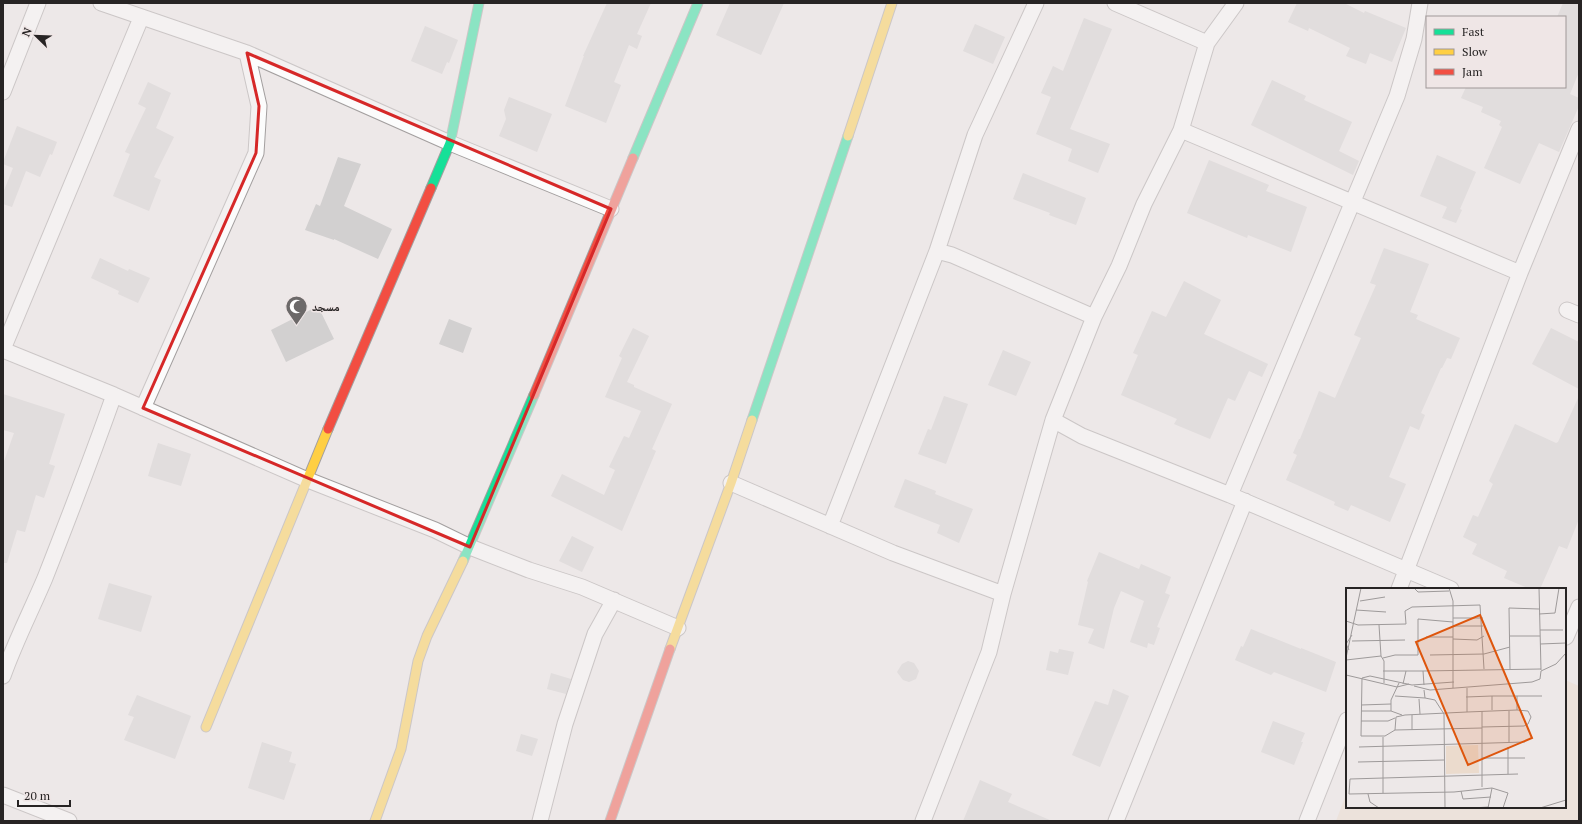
<svg xmlns="http://www.w3.org/2000/svg" width="1582" height="824" font-family="'PT Serif','Noto Naskh Arabic',serif">
	<style>
		.green { fill: #ebdbcd }
		.building { fill: #d2d0d0 }
		.lines { fill: none; stroke-linecap: round; stroke-linejoin: round }
		.street-casing { stroke: #a39f9f; stroke-width: 17 }
		.fast-casing { stroke: #a39f9f; stroke-width: 11 }
		.slow-casing { stroke: #a39f9f; stroke-width: 11 }
		.jam-casing { stroke: #a39f9f; stroke-width: 11 }
		.street { stroke: #fcfcfc; stroke-width: 15 }
		.fast { stroke: #16e098; stroke-width: 9 }
		.slow { stroke: #ffcf43; stroke-width: 9 }
		.jam { stroke: #f24e42; stroke-width: 9 }
		.marked { fill: none; stroke: #d62828; stroke-width: 3; stroke-linejoin: round }
		.labels { text-anchor: middle; dominant-baseline: central; stroke-width: 3; stroke-linejoin: round; paint-order: stroke }
		.poi-label { font-size: 12px; font-weight: bold; fill: #272424; stroke: #efe6e6; text-anchor: start }
		.inset-road { fill: none; stroke: #9e9a9a; stroke-width: 1 }
		.view { fill: #de560d; fill-opacity: 0.15; stroke: #de560d; stroke-width: 2 }
		.inset-edge { fill: none; stroke: #272424; stroke-width: 2 }
	</style>
	<rect width="100%" height="100%" fill="#ede8e8"/>
	<path class="green" d="M 1565,680 L 1579,686 L 1579,821 L 1336,821 L 1347,792 L 1347,807 L 1565,807 Z"/>
	<path class="building" d="M 607,3 L 651,3 L 637,34 L 642,36 L 637,49 L 629,45 L 614,82 L 621,85 L 606,123 L 565,106 L 584,56 L 583,56 Z
		M 730,3 L 784,3 L 761,55 L 716,35 Z
		M 1297,3 L 1344,3 L 1364,13 L 1365,11 L 1406,28 L 1392,62 L 1370,53 L 1366,64 L 1346,56 L 1350,48 L 1309,28 L 1308,31 L 1288,22 Z
		M 1563,3 L 1579,3 L 1579,72 L 1570,94 L 1579,98 L 1579,106 L 1559,152 L 1539,143 L 1520,184 L 1484,168 L 1502,127 L 1499,125 L 1501,121 L 1481,112 L 1483,107 L 1461,98 L 1466,87 L 1565,87 L 1565,17 L 1557,17 Z
		M 1084,18 L 1112,29 L 1070,129 L 1110,144 L 1098,173 L 1068,161 L 1072,149 L 1036,134 L 1051,97 L 1041,93 L 1053,66 L 1063,71 Z
		M 975,24 L 1005,37 L 993,64 L 963,51 Z
		M 425,26 L 458,40 L 449,63 L 447,62 L 442,74 L 411,61 Z
		M 1272,80 L 1306,96 L 1304,100 L 1352,122 L 1339,151 L 1359,161 L 1353,175 L 1251,125 Z
		M 148,82 L 171,93 L 156,128 L 174,137 L 154,177 L 161,180 L 149,211 L 113,196 L 130,154 L 125,152 L 146,108 L 138,104 Z
		M 509,97 L 552,114 L 537,152 L 499,136 L 506,119 L 504,110 Z
		M 17,126 L 57,142 L 52,155 L 50,154 L 40,177 L 26,171 L 12,207 L 3,204 L 3,193 L 13,168 L 3,164 L 3,162 Z
		M 1437,155 L 1476,172 L 1460,209 L 1462,210 L 1456,223 L 1442,218 L 1447,207 L 1420,196 Z
		M 338,157 L 361,164 L 344,206 L 392,229 L 378,259 L 334,239 L 334,240 L 305,230 L 316,204 L 320,206 Z
		M 1209,160 L 1269,185 L 1266,191 L 1307,207 L 1291,252 L 1248,235 L 1247,238 L 1187,213 Z
		M 1023,173 L 1086,198 L 1076,225 L 1049,215 L 1050,213 L 1013,199 Z
		M 1384,248 L 1429,264 L 1410,312 L 1418,315 L 1416,319 L 1460,338 L 1451,359 L 1447,358 L 1442,368 L 1441,368 L 1421,413 L 1425,415 L 1419,430 L 1410,426 L 1389,477 L 1406,484 L 1390,522 L 1351,505 L 1348,511 L 1334,505 L 1335,502 L 1286,480 L 1297,455 L 1293,453 L 1299,439 L 1300,439 L 1319,391 L 1335,398 L 1361,338 L 1354,335 L 1376,285 L 1370,283 Z
		M 100,258 L 128,271 L 129,269 L 150,278 L 138,303 L 118,294 L 119,291 L 91,278 Z
		M 1184,281 L 1221,300 L 1204,334 L 1268,364 L 1262,377 L 1249,371 L 1235,401 L 1228,398 L 1210,439 L 1174,424 L 1177,419 L 1121,395 L 1138,355 L 1133,353 L 1152,311 L 1166,317 Z
		M 318,306 L 334,339 L 286,362 L 271,330 Z
		M 449,319 L 472,328 L 463,353 L 439,344 Z
		M 633,328 L 649,336 L 627,382 L 634,385 L 634,387 L 672,404 L 652,449 L 656,451 L 622,531 L 551,496 L 562,474 L 604,495 L 615,470 L 609,467 L 624,436 L 629,438 L 641,411 L 605,397 L 622,358 L 619,356 Z
		M 1551,328 L 1579,342 L 1579,389 L 1532,364 Z
		M 1003,350 L 1031,362 L 1016,396 L 988,385 Z
		M 3,394 L 65,414 L 49,464 L 55,466 L 44,498 L 36,495 L 25,532 L 17,530 L 7,563 L 3,563 L 3,464 L 14,433 L 3,430 Z
		M 944,396 L 968,404 L 946,464 L 918,454 L 928,429 L 931,430 Z
		M 1579,396 L 1579,519 L 1567,549 L 1559,546 L 1540,589 L 1530,589 L 1504,578 L 1507,571 L 1472,554 L 1477,544 L 1463,537 L 1473,515 L 1478,517 L 1493,484 L 1489,481 L 1515,424 L 1556,443 L 1558,442 Z
		M 158,443 L 191,454 L 181,486 L 148,476 Z
		M 905,479 L 936,491 L 935,494 L 973,509 L 959,543 L 937,533 L 940,525 L 894,507 Z
		M 572,536 L 594,547 L 582,572 L 559,561 Z
		M 1099,552 L 1139,569 L 1141,564 L 1171,577 L 1165,593 L 1170,595 L 1157,627 L 1160,628 L 1154,645 L 1148,643 L 1147,648 L 1130,642 L 1144,601 L 1121,591 L 1114,608 L 1104,649 L 1088,643 L 1094,629 L 1078,625 L 1088,582 L 1087,581 Z
		M 109,583 L 152,596 L 141,632 L 98,619 Z
		M 1251,629 L 1301,649 L 1301,648 L 1336,662 L 1326,692 L 1274,672 L 1271,675 L 1235,660 L 1241,646 L 1243,647 Z
		M 1059,649 L 1074,652 L 1068,675 L 1046,670 L 1050,651 L 1058,653 Z
		M 908,661 L 914,663 L 919,671 L 916,679 L 909,682 L 903,680 L 897,672 L 902,664 Z
		M 551,673 L 571,679 L 566,694 L 547,689 Z
		M 1113,689 L 1129,696 L 1100,767 L 1072,755 L 1095,701 L 1108,705 Z
		M 137,695 L 191,716 L 175,759 L 124,740 L 134,717 L 128,715 Z
		M 1273,721 L 1305,733 L 1301,742 L 1303,742 L 1294,765 L 1261,752 Z
		M 521,734 L 538,739 L 532,756 L 516,751 Z
		M 262,742 L 292,752 L 289,762 L 296,764 L 284,800 L 248,788 Z
		M 980,780 L 1012,794 L 1008,802 L 1052,821 L 963,821 Z"/>
	<g class="lines">
		<defs>
			<path id="street" d="M 101,3 L 247,53 L 450,143 L 611,209
				M 1115,3 L 1207,43
				M 3,92 L 38,3
				M 1181,130 L 1520,273
				M 937,251 L 975,135 L 1036,3
				M 1567,310 L 1579,315
				M 3,349 L 141,18
				M 3,350 L 114,395 L 303,478 L 435,530 L 470,547 L 529,570 L 582,587 L 678,628
				M 143,408 L 256,153 L 259,106 L 247,53
				M 1053,420 L 1082,436 L 1230,495 L 1451,589
				M 731,483 L 893,553 L 1003,594 L 989,652 L 923,821
				M 1230,495 L 1397,96 L 1414,39 L 1420,3
				M 830,526 L 937,251 L 952,255 L 1094,317
				M 1399,589 L 1520,273 L 1579,129
				M 1003,594 L 1053,420 L 1094,317 L 1119,266 L 1144,204 L 1181,130 L 1207,43 L 1236,3
				M 1566,637 L 1579,607
				M 3,676 C 15,642 31,611 45,578 C 69,517 92,457 114,395
				M 3,795 L 69,821
				M 540,821 L 565,724 L 595,634 L 614,600
				M 1116,821 L 1245,501
				M 1307,821 L 1347,720"/>
			<path id="fast" d="M 633,158 L 698,3
				M 431,188 L 450,143 L 479,3
				M 752,420 L 848,136
				M 463,561 L 534,395"/>
			<path id="slow" d="M 848,136 L 892,3
				M 670,649 L 731,483 L 752,420
				M 206,727 L 328,429
				M 375,821 L 401,749 L 418,661 L 427,636 L 463,561"/>
			<path id="jam" d="M 534,395 L 633,158
				M 328,429 L 431,188
				M 610,821 L 670,649"/>
		</defs>
		<use href="#street" class="street-casing"/>
		<use href="#fast" class="fast-casing"/>
		<use href="#slow" class="slow-casing"/>
		<use href="#jam" class="jam-casing"/>
		<use href="#street" class="street"/>
		<use href="#fast" class="fast"/>
		<use href="#slow" class="slow"/>
		<use href="#jam" class="jam"/>
	</g>
	<path d="M0 0H1582V824H0ZM 247,53 L 611,209 L 470,547 L 143,408 L 256,153 L 259,106 Z" fill="#ede8e8" fill-opacity=".55" fill-rule="evenodd"/>
	<path class="marked" d="M 247,53 L 611,209 L 470,547 L 143,408 L 256,153 L 259,106 Z"/>
	<defs>
		<symbol id="mosque-pin" viewBox="-11 -11 22 30"><path d="M0 17L-7.5 6A9.5 9.5 0 1 1 7.5 6Z" fill="#6c6969" stroke="#efe6e6"/><path d="M3.5-4.9A6 6 0 1 0 3.5 4.9A5 5 0 1 1 3.5-4.9Z" fill="#fff"/></symbol>
	</defs>
	<g fill-rule="evenodd">
		<use href="#mosque-pin" x="284" y="294" width="25" height="34"/>
	</g>
	<g class="labels">
		<g class="poi-label">
			<text x="312" y="306">مسجد</text>
		</g>
	</g>
	<g transform="translate(1346 588)">
		<rect width="220" height="220" fill="#ede8e8"/>
		<path d="M 132,157 L 133,185 L 100,186 L 100,158 Z" fill="#ebdbcd"/>
		<path class="inset-road" d="M 68,0 L 72,4 L 103,3M 103,0 L 107,13 L 107,100M 193,0 L 195,82M 14,13 L 39,9M 10,22 L 40,24M 193,26 L 209,25 L 213,0M 107,30 L 137,30M 0,33 L 12,37 L 60,36 L 59,23 L 66,19 L 134,17 L 138,81M 33,37 L 35,68 L 38,73 L 38,95M 107,38 L 137,38M 194,42 L 217,42M 164,48 L 194,48M 80,49 L 107,49M 107,51 L 131,52 L 138,48M 6,53 L 59,52M 194,56 L 220,55M 3,62 L 0,56 L 6,47M 84,67 L 138,66 L 164,59M 0,70 L 15,0M 37,70 L 49,67 L 72,67 L 72,31 L 107,34M 0,72 L 35,68M 164,81 L 163,20 L 193,21M 37,83 L 77,83 L 78,97M 77,83 L 195,81M 0,87 L 51,99 L 63,96M 108,94 L 66,97 L 24,88 L 16,90 L 15,148 L 39,148 L 49,142 L 50,129 L 59,127 L 121,124 L 121,100M 57,96 L 60,83M 68,98 L 84,102 L 186,94 L 194,91 L 195,83 L 210,76 L 220,65M 78,102 L 79,110 L 89,112 L 98,126 L 99,220M 49,108 L 79,110M 146,108 L 196,108M 120,109 L 146,108 L 146,122M 73,111 L 74,126M 15,117 L 45,116M 171,122 L 171,108M 15,123 L 45,123 L 56,127M 45,123 L 45,112 L 53,95M 136,123 L 136,199M 163,123 L 163,154M 121,124 L 171,122 L 182,123 L 185,129 L 182,136 L 178,138 L 136,139M 15,133 L 42,133 L 49,130M 49,142 L 136,140M 66,142 L 66,127M 37,149 L 37,205M 13,159 L 179,154M 162,159 L 162,186M 136,170 L 179,170M 12,174 L 98,172M 115,203 L 117,211 L 145,209M 22,206 L 24,214 L 33,220M 125,220 L 143,219M 142,220 L 146,200M 157,220 L 162,205 L 146,200 L 108,204 L 3,206 L 4,191 L 172,186M 194,220 L 220,212"/>
		<path class="view" d="M 134,27 L 186,150 L 122,177 L 70,54 Z"/>
		<rect width="220" height="220" class="inset-edge"/>
	</g>
	<rect width="1582" height="824" fill="none" stroke="#272424" stroke-width="8"/>
	<rect x="1426" y="16" width="140" height="72" fill="#efe6e6" stroke="#9f9898"/>
	<rect x="1434" y="29" width="20" height="6" fill="#16e098" stroke="#9f9898"/>
	<text x="1462" y="36" font-size="12" fill="#272424">Fast</text>
	<rect x="1434" y="49" width="20" height="6" fill="#ffcf43" stroke="#9f9898"/>
	<text x="1462" y="56" font-size="12" fill="#272424">Slow</text>
	<rect x="1434" y="69" width="20" height="6" fill="#f24e42" stroke="#9f9898"/>
	<text x="1462" y="76" font-size="12" fill="#272424">Jam</text>
	<g transform="translate(36 36) rotate(293)" stroke="#efe6e6" stroke-width="3" paint-order="stroke">
	<path d="M0-3L7 15L0 10L-7 15Z" fill="#272424"/>
	<text y="-6" font-size="11" font-weight="bold" text-anchor="middle" fill="#272424">N</text>
	</g>
	<path d="M18 800v6h52v-6" fill="none" stroke="#272424" stroke-width="2"/>
	<text x="24" y="800" font-size="12" fill="#272424" stroke="#efe6e6" stroke-width="3" paint-order="stroke">20 m</text>
</svg>
